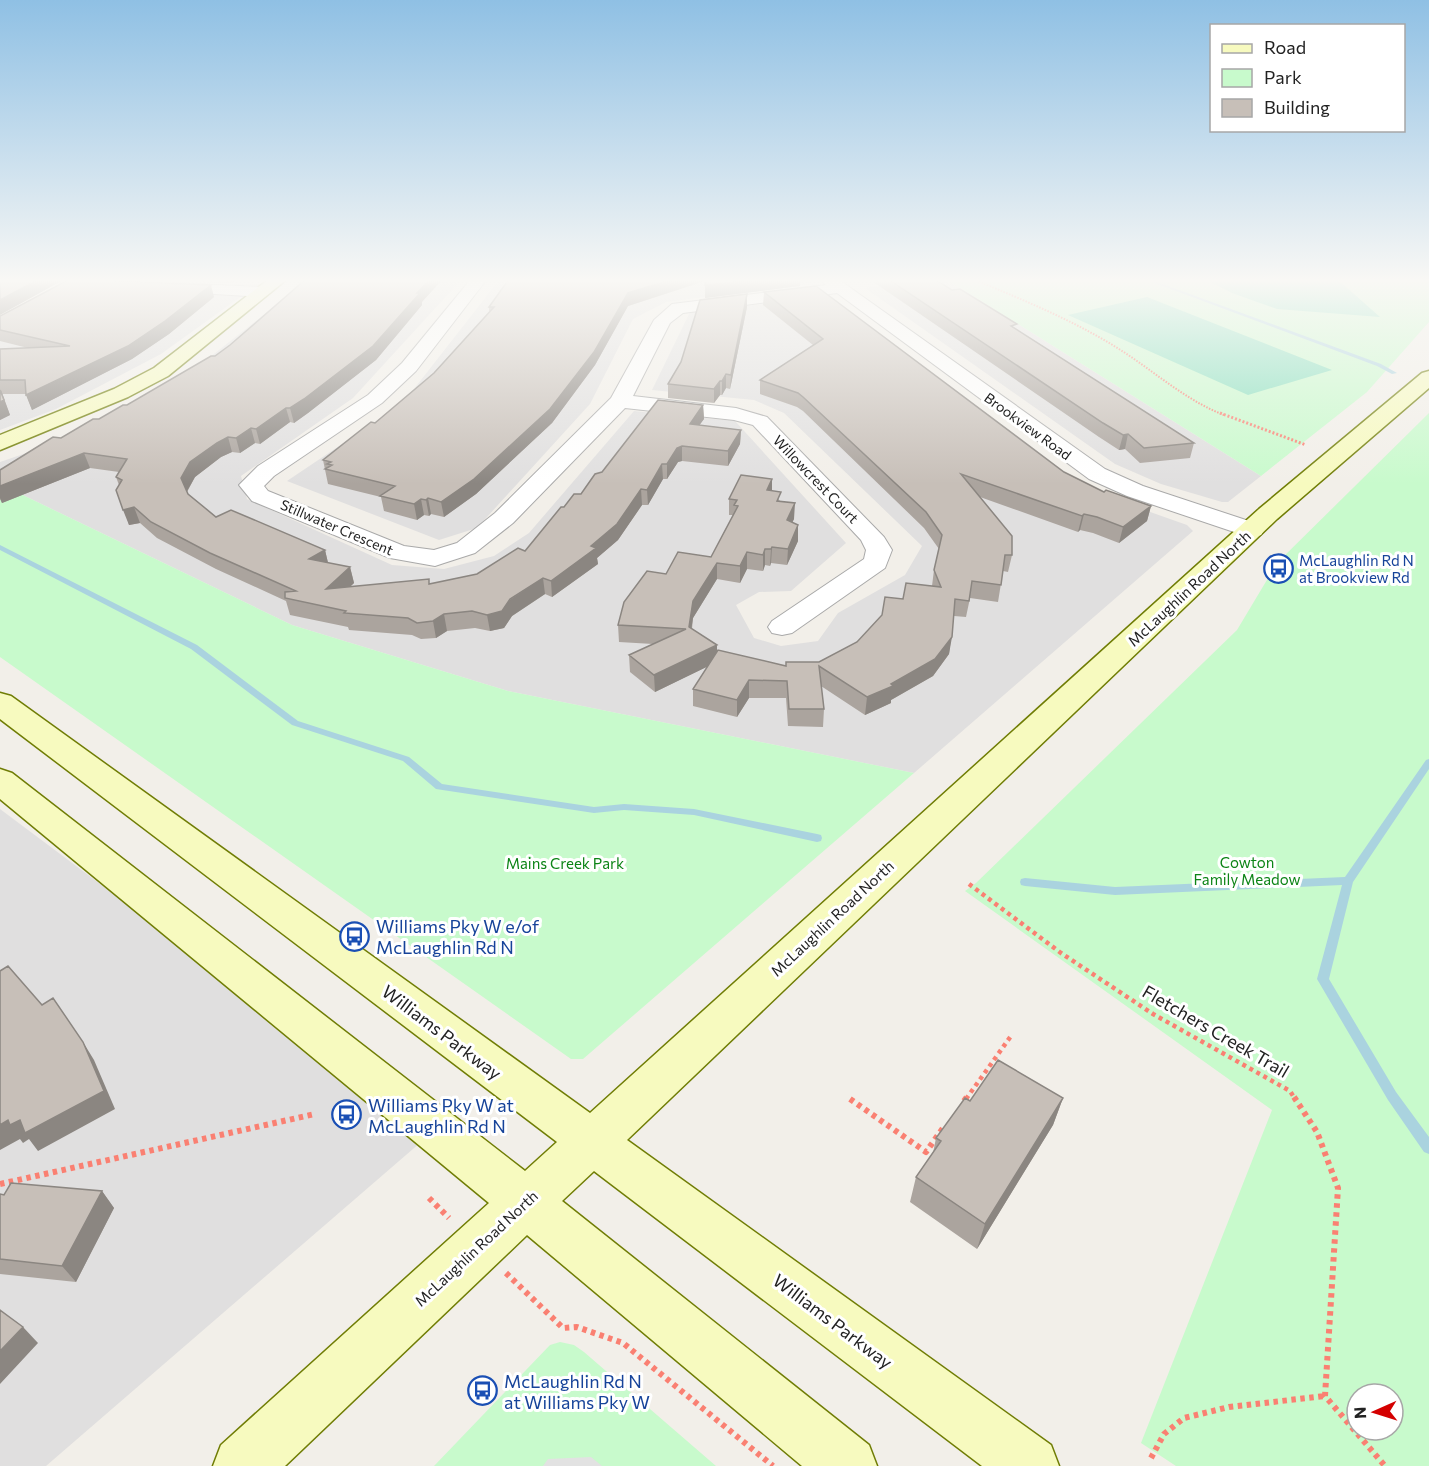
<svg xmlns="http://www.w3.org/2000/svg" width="1429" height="1466" font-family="Commissioner,sans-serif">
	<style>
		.residential { fill: #e0dfdf }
		.park { fill: #c8facc; fill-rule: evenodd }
		.pitch { fill: #88e0be }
		.parking { fill: #e2e2e2 }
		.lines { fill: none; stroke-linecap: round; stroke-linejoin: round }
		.stream { fill: #aad3df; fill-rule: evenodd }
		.street-casing { stroke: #a9a9a9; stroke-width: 2 }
		.secondary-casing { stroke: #707d05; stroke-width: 3 }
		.path-far3 { stroke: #fa8072; stroke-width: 2; stroke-dasharray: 1.5 1.5; stroke-linecap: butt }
		.path-far2 { stroke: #fa8072; stroke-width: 3; stroke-dasharray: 2 2; stroke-linecap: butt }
		.path-far1 { stroke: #fa8072; stroke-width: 4.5; stroke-dasharray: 4 4; stroke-linecap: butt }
		.path { stroke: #fa8072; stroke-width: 6; stroke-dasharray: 4.5 4.5; stroke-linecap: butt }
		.street { fill: #fff; fill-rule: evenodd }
		.secondary { fill: #f7fabf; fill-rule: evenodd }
		.wall { fill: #aba49e }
		.shaded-wall { fill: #8b8681 }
		.building { fill: #c7bfb8; stroke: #8b8681; stroke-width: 1.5 }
		.labels { text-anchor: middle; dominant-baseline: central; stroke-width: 6; stroke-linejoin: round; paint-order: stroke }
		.far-street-label { font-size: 14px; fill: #222; stroke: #fff }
		.transit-label { font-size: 15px; fill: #164399; stroke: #fff; text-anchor: start }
		.street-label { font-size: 15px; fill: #222; stroke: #fff }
		.park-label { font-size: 15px; fill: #0c8416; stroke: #fff }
		.near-transit-label { font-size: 18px; fill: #164399; stroke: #fff; text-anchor: start }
		.near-street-label { font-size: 18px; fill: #222; stroke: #fff }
	</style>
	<rect width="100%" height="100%" fill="#f2efe9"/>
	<path class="residential" d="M 309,279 L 462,279 L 353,398 L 241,476 L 247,499 L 392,565 L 444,569 L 494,556 L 529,533 L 634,411 L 735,421 L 846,543 L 791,591 L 759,592 L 736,605 L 754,638 L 781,646 L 818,641 L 838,613 L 905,575 L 922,546 L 784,413 L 754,400 L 652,390 L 690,312 L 830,297 L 1060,472 L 1105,496 L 1187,525 L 1193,531 L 914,773 L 508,691 L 292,625 L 0,484 L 0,462 L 85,433 L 162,395 Z
		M 500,279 L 805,279 L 811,283 L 666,302 L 633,319 L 590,404 L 477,528 L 439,540 L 287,481 L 403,403 Z
		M 929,279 L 946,279 L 1261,476 L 1228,502 L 1222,502 L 1161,484 L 1115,464 L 865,288 Z
		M 86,289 L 243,295 L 161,354 L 56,409 L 0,430 L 0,336 Z
		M 0,809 L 171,937 L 428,1136 L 46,1466 L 0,1466 Z"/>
	<path class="park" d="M 946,279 L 1429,279 L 1429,322 L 1367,392 L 1261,476 Z
		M 1429,413 L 1429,1466 L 1176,1466 L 1141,1443 L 1272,1110 L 965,891 L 976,883 L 1237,630 L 1277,563 ZM 1357,1394 L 1393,1394 L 1393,1430 L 1357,1430 Z
		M 0,484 L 292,625 L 508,691 L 914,773 L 583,1059 L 571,1059 L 0,657 Z
		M 560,1342 L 574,1345 L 584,1352 L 716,1466 L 434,1466 L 550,1345 Z"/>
	<path class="pitch" d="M 1204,279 L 1337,279 L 1380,317 L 1277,309 L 1232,293 Z
		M 1147,297 L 1332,370 L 1248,395 L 1068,315 Z"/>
	<path class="parking" d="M 591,1457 L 602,1466 L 543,1466 L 548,1459 Z"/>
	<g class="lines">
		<path class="stream" d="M 1144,279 L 1149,279 L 1381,364 L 1397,373 L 1392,374 L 1377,366 Z
			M 0,545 L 197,645 L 298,721 L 409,757 L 442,784 L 594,807 L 624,804 L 694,809 L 817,834 L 821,835 L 822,838 L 821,841 L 817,842 L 694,815 L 624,810 L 594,813 L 436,789 L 403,761 L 292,725 L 191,649 L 0,550 Z
			M 1429,759 L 1429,769 L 1353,882 L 1329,979 L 1396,1092 L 1429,1137 L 1429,1154 L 1424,1152 L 1388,1100 L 1317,979 L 1342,885 L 1115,895 L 1025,886 L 1021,885 L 1020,882 L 1021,879 L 1025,878 L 1115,887 L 1345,877 L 1426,760 Z"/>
		<defs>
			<path id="street" d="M 471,279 L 487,279 L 416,371 L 382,403 L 274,476 L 264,486 L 268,491 L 404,546 L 434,550 L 457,543 L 495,513 L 611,398 L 654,320 L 672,304 L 826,285 L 820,279 L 838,279 L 1105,469 L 1143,486 L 1261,525 L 1264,530 L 1261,535 L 1252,537 L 1243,535 L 1127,496 L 1089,479 L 837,293 L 683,313 L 670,323 L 633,396 L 736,408 L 767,417 L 884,537 L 892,550 L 885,568 L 792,633 L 782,635 L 772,633 L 768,627 L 772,621 L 864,559 L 866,550 L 861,540 L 753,425 L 734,420 L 625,408 L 513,523 L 475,553 L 444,563 L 435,566 L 390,558 L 252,501 L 239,485 L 258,466 L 368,395 L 402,363 Z
				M 171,283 L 263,287 L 271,292 L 263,297 L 165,291 L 163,288 Z"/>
			<path id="secondary" d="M 269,279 L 287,279 L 168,376 L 128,397 L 0,450 L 0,435 L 114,389 L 154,368 Z
				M 1429,371 L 1429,388 L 1277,519 L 627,1140 L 1051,1445 L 1059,1466 L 982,1466 L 594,1171 L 562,1201 L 869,1445 L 877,1466 L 802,1466 L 527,1235 L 285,1466 L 213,1466 L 221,1445 L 489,1203 L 0,799 L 0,769 L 12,773 L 525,1171 L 557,1142 L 0,719 L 0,693 L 11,696 L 590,1113 L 1259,509 L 1422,373 Z"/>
		</defs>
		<use href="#street" class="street-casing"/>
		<use href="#secondary" class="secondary-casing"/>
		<path class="path-far3" d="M 973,279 C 1023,300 1073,320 1119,349 C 1154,371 1185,400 1224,415"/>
		<path class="path-far2" d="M 1220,413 L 1306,445"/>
		<path class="path-far1" d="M 969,884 L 1061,953 L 1153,1014 L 1290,1091 L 1295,1099
			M 966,1099 L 1011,1036"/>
		<path class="path" d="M 1294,1097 L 1317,1132 L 1338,1188 L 1325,1396 L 1385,1466
			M 850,1099 L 926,1152 L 943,1128
			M 964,1101 L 967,1097
			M 0,1184 L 315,1114
			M 429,1198 L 449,1218
			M 506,1273 L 563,1328 L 577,1327 L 623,1343 L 773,1466
			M 1151,1458 L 1164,1434 L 1184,1418 L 1229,1407 L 1325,1396"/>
		<use href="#street" class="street"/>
		<use href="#secondary" class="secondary"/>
	</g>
	<path class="wall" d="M 112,279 L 238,279 L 232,283 Z
		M 509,279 L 800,279 L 800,286 L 705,298 L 705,285 L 707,280 L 628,306 L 595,365 L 552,423 L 476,494 L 444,517 L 431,514 L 429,516 L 424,515 L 417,520 L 384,511 L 381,497 L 328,484 L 323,460 L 375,423 L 434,373 L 489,312 L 489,307 Z
		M 869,279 L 934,279 L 1016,329 L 1194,443 L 1190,458 L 1140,463 L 1125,449 L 1119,450 L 1099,437 Z
		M 764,292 L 1064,472 L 1104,492 L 1151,506 L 1147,521 L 1119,543 L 1093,533 L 1080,530 L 1078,532 L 980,497 L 1012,555 L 1008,572 L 1003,571 L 998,602 L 970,598 L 966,617 L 954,616 L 949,654 L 933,676 L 891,700 L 891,703 L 865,715 L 821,686 L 824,709 L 823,727 L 788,726 L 786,698 L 749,698 L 737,717 L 693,706 L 693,689 L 708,666 L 655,692 L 630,672 L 629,655 L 653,644 L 619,642 L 618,625 L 666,574 L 711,557 L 733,515 L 729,515 L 729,499 L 772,479 L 772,491 L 794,519 L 792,522 L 798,541 L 787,565 L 771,563 L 770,566 L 765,565 L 763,571 L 747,569 L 740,583 L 717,579 L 693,618 L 692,629 L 717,653 L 786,666 L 819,662 L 857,642 L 903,599 L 932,586 L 934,570 L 939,549 L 924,528 L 803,411 L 797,407 L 760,394 L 760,380 L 813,345 L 763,305 Z
		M 747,294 L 747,307 L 730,389 L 726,388 L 722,395 L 720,395 L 714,403 L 668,398 L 668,384 Z
		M 214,297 L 169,334 L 132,359 L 32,410 L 26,394 L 2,394 L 10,415 L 0,420 L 0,349 L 28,348 L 0,341 L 0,316 Z
		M 422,302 L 422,305 L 376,360 L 308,413 L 294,423 L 290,422 L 260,444 L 255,443 L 240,453 L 232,452 L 221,457 L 195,477 L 187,492 L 188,494 L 216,517 L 325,550 L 328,563 L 350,567 L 354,583 L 351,586 L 430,584 L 477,574 L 525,551 L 564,507 L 581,494 L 602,472 L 703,405 L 704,419 L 699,425 L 741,430 L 740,444 L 728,466 L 682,461 L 678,462 L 667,479 L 663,479 L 648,505 L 642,505 L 618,540 L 597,558 L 598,564 L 552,597 L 545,594 L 512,616 L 504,628 L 490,631 L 475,628 L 447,631 L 436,638 L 421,639 L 412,635 L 349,630 L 348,627 L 290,615 L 286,601 L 216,569 L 157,538 L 140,523 L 129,525 L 119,485 L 116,477 L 119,472 L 90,468 L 2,503 L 0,499 L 0,470 L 127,405 L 215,356 Z
		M 1063,1098 L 1053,1125 L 977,1249 L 910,1202 L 916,1177 L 933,1153 L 936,1138 L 970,1101 Z
		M 102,1191 L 114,1208 L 76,1282 L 0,1274 L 0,1194 Z"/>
	<path class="shaded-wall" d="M 39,279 L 65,279 L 0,315 L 0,300 Z
		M 231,279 L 238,279 L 232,283 Z
		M 430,279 L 443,279 L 422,302 L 422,305 L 376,360 L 308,413 L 294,423 L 290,408 L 417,293 Z
		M 673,279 L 711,279 L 628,306 L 595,365 L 552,423 L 476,494 L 444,517 L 441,502 L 628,293 Z
		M 761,279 L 800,279 L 800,286 L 705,298 L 705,285 Z
		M 211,285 L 214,297 L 169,334 L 132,359 L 32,410 L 26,395 Z
		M 747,294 L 747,307 L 730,389 L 731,375 Z
		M 726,374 L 726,388 L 722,395 L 722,381 Z
		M 720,381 L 720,395 L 714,403 L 714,389 Z
		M 1,390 L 10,415 L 0,420 L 0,402 Z
		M 703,405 L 704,419 L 690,438 L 690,424 Z
		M 286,408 L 290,422 L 260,444 L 256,429 Z
		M 251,428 L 255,443 L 240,453 L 236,438 Z
		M 741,430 L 740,444 L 728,466 L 728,451 Z
		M 1128,434 L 1125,449 L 1119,450 L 1123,435 Z
		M 228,437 L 232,452 L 221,457 L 195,477 L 186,493 L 181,478 L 190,462 L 217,443 Z
		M 682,446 L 682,461 L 678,462 L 667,479 L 667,464 L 677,448 Z
		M 84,453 L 90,468 L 2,503 L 0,498 L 0,486 Z
		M 662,464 L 663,479 L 648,505 L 647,490 Z
		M 772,479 L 772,494 L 767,490 Z
		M 641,489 L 642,505 L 618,540 L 597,558 L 598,564 L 552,597 L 551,581 L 591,546 Z
		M 428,498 L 431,514 L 429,516 L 426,500 Z
		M 421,499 L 424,515 L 417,520 L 414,504 Z
		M 795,503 L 794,519 L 786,536 L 787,520 Z
		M 1151,506 L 1147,521 L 1119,543 L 1123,527 Z
		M 134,507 L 140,523 L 129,525 L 123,510 Z
		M 1084,514 L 1080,530 L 1078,532 L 1082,516 Z
		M 798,525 L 798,541 L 787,565 L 788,549 Z
		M 772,547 L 771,563 L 770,566 L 771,549 Z
		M 765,549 L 765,565 L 763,571 L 763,555 Z
		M 325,550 L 329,567 L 309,559 Z
		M 747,552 L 747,569 L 740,583 L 740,566 Z
		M 717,563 L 717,579 L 693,618 L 689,644 L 689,627 L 693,601 Z
		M 350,567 L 354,583 L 330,605 L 326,589 Z
		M 543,578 L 545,594 L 512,616 L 504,628 L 490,631 L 487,615 Z
		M 444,614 L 447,631 L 436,638 L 433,621 Z
		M 952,637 L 949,654 L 933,676 L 891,700 L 891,703 L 865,715 L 867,697 L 891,684 Z
		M 717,645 L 717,662 L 655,692 L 654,675 Z
		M 749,680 L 749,698 L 737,717 L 737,700 Z
		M 83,1042 L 94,1060 L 115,1109 L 38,1151 L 29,1139 L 23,1143 L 20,1139 L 0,1150 L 0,1125 Z
		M 1063,1098 L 1053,1125 L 977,1249 L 985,1224 Z
		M 102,1191 L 114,1208 L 76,1282 L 62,1266 Z
		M 23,1327 L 38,1343 L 0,1384 L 0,1351 Z"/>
	<path class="building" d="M 0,279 L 39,279 L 0,300 Z
		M 70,279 L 211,285 L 165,321 L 128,346 L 26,395 L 25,380 L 0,380 L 0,349 L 70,346 L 0,330 L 0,316 Z
		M 306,279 L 430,279 L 417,293 L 420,293 L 373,346 L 304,399 L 290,408 L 286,408 L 256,429 L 251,428 L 236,438 L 228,437 L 217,443 L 190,462 L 181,478 L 188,494 L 216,517 L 231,510 L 325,550 L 309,559 L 350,567 L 326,589 L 429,579 L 429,584 L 477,574 L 518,548 L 525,551 L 561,507 L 564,507 L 574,494 L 581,494 L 595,474 L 602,472 L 658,400 L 703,405 L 690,424 L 741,430 L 728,451 L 682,446 L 677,448 L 667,464 L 662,464 L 647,490 L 641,489 L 617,524 L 591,546 L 596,548 L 551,581 L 543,578 L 510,599 L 502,611 L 487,615 L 472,611 L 444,614 L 433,621 L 417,623 L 408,618 L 344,613 L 346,611 L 285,598 L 285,592 L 296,591 L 210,553 L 151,522 L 134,507 L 123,510 L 116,490 L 122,480 L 116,477 L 127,459 L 84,453 L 0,486 L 0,470 L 53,437 L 61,438 L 93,419 L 99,419 L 123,405 L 127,405 L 211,356 L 215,356 L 230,345 Z
		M 509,279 L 673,279 L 628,293 L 594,352 L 550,409 L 474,479 L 441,502 L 428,498 L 426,500 L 421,499 L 414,504 L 380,496 L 395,486 L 325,469 L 332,465 L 327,464 L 331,462 L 323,460 L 371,422 L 375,423 L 434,373 L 494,307 L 489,307 Z
		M 707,279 L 761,279 L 705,285 Z
		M 888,279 L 934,279 L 952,290 L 960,289 L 1017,324 L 1011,326 L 1194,443 L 1144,448 L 1128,434 L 1123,435 L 1103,423 Z
		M 816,286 L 1064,472 L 1104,492 L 1106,490 L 1151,506 L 1123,527 L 1097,517 L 1084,514 L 1082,516 L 961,474 L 1012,536 L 1012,555 L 1005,555 L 1001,585 L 972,581 L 969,601 L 955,599 L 952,637 L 935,659 L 891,684 L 893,686 L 867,697 L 819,666 L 824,709 L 789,709 L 787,681 L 749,680 L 737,700 L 693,689 L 718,650 L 786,666 L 786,662 L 819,662 L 857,642 L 882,615 L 885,597 L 903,599 L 906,583 L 941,587 L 934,570 L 942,535 L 926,512 L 803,397 L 798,393 L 760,380 L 823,339 L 764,292 Z
		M 747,294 L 731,375 L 726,374 L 722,381 L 720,381 L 714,389 L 668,384 L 681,362 L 700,300 Z
		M 0,390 L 4,400 L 0,402 Z
		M 741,475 L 772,479 L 767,490 L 781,492 L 777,501 L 795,503 L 787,520 L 798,525 L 788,549 L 772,547 L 771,549 L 765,549 L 763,555 L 747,552 L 740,566 L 717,563 L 693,601 L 689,627 L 717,645 L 654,675 L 629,655 L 686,629 L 618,625 L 624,602 L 647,571 L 666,574 L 678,552 L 711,557 L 738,506 L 734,505 L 737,500 L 729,499 Z
		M 8,966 L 42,1005 L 53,998 L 83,1042 L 104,1091 L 25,1133 L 20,1120 L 10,1125 L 8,1120 L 0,1125 L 0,971 Z
		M 998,1060 L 1063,1098 L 985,1224 L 916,1177 L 941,1141 L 936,1138 L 965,1098 L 970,1101 Z
		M 11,1183 L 102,1191 L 62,1266 L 0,1259 L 0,1194 L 4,1195 Z
		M 0,1310 L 23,1327 L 0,1351 Z"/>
	<linearGradient id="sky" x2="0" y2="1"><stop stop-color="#8fc0e4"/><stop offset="0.58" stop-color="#f9f8f5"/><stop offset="1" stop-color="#f9f8f5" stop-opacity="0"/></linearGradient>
	<rect width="1429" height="484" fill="url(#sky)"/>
	<defs>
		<symbol id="bus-ring" viewBox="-11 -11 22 22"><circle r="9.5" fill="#fff" stroke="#1a4fb4" stroke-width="1.5"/><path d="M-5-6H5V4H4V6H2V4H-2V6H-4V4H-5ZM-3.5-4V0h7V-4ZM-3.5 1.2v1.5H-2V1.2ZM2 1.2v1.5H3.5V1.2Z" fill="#1a4fb4"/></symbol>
	</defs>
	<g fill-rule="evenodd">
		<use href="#bus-ring" x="1262" y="552" width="33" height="33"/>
		<use href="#bus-ring" x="338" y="920" width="33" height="33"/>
		<use href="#bus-ring" x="330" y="1098" width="33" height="33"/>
		<use href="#bus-ring" x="466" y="1374" width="33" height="33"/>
	</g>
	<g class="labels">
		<g class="far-street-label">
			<text transform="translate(1028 426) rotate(36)">Brookview Road</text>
			<text transform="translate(816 479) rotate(46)">Willowcrest Court</text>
			<text transform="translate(337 527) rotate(23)">Stillwater Crescent</text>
		</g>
		<g class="transit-label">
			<text x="1299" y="560">McLaughlin Rd N<tspan x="1299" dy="17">at Brookview Rd</tspan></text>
		</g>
		<g class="street-label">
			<text transform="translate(1189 588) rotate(-43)">McLaughlin Road North</text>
			<text transform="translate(832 918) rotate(-43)">McLaughlin Road North</text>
			<text transform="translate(476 1248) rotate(-43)">McLaughlin Road North</text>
		</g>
		<g class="park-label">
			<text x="1247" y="862">Cowton<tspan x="1247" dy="17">Family Meadow</tspan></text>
			<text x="565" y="863">Mains Creek Park</text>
		</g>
		<g class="near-transit-label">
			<text x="376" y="926">Williams Pky W e/of<tspan x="376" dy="21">McLaughlin Rd N</tspan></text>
			<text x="368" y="1105">Williams Pky W at<tspan x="368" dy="21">McLaughlin Rd N</tspan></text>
			<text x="504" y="1381">McLaughlin Rd N<tspan x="504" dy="21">at Williams Pky W</tspan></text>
		</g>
		<g class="near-street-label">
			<text transform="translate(1216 1031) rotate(30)">Fletchers Creek Trail</text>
			<text transform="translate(442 1032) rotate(37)">Williams Parkway</text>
			<text transform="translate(833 1321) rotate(37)">Williams Parkway</text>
		</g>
	</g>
	<rect x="1210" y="24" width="195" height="108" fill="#ffffff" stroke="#a7a7a7" stroke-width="1.5"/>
	<rect x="1222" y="44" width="30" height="9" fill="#f7fabf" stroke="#a7a7a7" stroke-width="1.5"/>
	<text x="1264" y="54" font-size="18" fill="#222222">Road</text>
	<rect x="1222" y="69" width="30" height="18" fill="#c8facc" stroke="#a7a7a7" stroke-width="1.5"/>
	<text x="1264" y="84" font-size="18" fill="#222222">Park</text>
	<rect x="1222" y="99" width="30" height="18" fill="#c7bfb8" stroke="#a7a7a7" stroke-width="1.5"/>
	<text x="1264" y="114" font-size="18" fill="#222222">Building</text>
	<g transform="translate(1375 1412) rotate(267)"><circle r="28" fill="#ffffff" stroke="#a7a7a7" stroke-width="1.5"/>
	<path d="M0-4.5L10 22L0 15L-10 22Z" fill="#d40000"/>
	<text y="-9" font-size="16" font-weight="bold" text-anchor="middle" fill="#222222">N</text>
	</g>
</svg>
